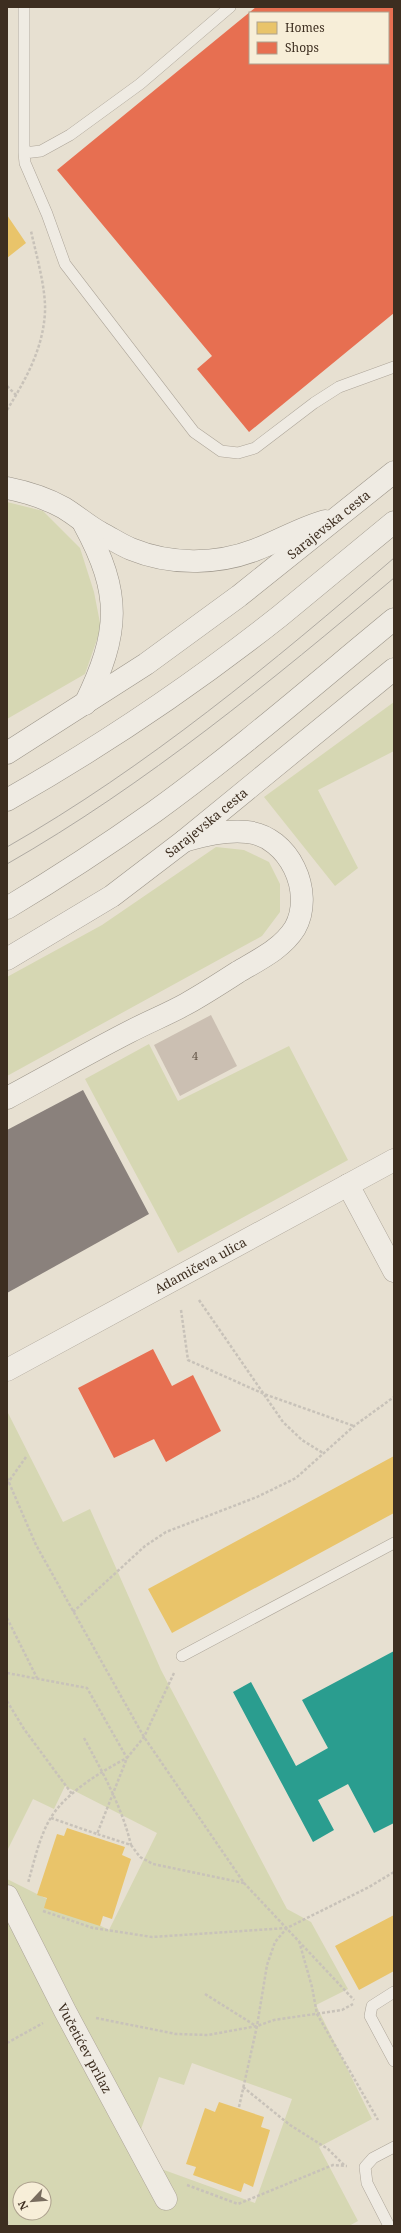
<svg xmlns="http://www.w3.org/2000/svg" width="401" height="2233" font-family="'Noto Serif',serif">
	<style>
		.green { fill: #d6d7b3; fill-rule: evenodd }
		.homes { fill: #e9c46a }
		.shops { fill: #e76f51; fill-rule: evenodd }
		.schools { fill: #2a9d8f }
		.industry { fill: #8a817c }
		.building { fill: #cbbfb2 }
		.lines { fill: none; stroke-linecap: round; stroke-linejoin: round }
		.service-casing { stroke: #ada599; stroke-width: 12 }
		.minor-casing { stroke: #ada599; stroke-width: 23 }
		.secondary-casing { stroke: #9c958a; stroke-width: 23 }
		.path { stroke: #c8c2b9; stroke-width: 2.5; stroke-dasharray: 3 2; stroke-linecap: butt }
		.service { stroke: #efebe3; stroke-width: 11 }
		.minor { stroke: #efebe3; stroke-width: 22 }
		.secondary { stroke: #efebe3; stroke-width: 22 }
		.tram { stroke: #afaaa2; stroke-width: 1 }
		.labels { text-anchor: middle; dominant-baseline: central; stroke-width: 4; stroke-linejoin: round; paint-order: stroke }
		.number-label { font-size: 11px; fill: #605244 }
		.street-label { font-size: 13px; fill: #3d2e20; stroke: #f7eed8 }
	</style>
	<rect width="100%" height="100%" fill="#e7e0d1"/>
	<path class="green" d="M 7,502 L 43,511 L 80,548 L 94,592 L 101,628 L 85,674 L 7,719 Z
		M 394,702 L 394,751 L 318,790 L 358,868 L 335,886 L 264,797 Z
		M 216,847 L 244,850 L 269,862 L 280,884 L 280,912 L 262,936 L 7,1076 L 7,977 L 102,925 Z
		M 149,1044 L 178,1101 L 289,1046 L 348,1160 L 178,1253 L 85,1079 Z
		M 7,1411 L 63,1522 L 90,1509 L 161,1670 L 287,1909 L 311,1922 L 348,1989 L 316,2005 L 372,2119 L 319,2147 L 358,2221 L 349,2226 L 7,2226 L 7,1879 L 109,1930 L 157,1833 L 65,1786 L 54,1809 L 33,1799 L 7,1851 ZM 192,2063 L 292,2099 L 255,2203 L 131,2158 L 159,2077 L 184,2085 ZM 20,2189 L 44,2189 L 44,2213 L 20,2213 Z"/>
	<path class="homes" d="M 7,215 L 26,243 L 7,258 Z
		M 394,1456 L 394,1513 L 172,1633 L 148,1589 Z
		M 67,1828 L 125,1847 L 122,1855 L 131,1859 L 112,1919 L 103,1916 L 100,1926 L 44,1908 L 47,1898 L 37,1895 L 57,1834 L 64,1836 Z
		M 394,1915 L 394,1971 L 359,1990 L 335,1946 Z
		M 219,2102 L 264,2117 L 261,2127 L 270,2130 L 253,2187 L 244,2183 L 241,2192 L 193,2175 L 196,2167 L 186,2164 L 205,2108 L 215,2112 Z"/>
	<path class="shops" d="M 256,7 L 394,7 L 394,313 L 249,432 L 197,369 L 212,356 L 57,170 ZM 250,13 L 388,13 L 388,63 L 250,63 Z
		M 153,1349 L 172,1386 L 193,1375 L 221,1431 L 166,1462 L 154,1439 L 114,1458 L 78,1388 Z"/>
	<path class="schools" d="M 394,1651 L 394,1823 L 374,1833 L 348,1784 L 318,1800 L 334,1830 L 313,1842 L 233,1692 L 251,1682 L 296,1766 L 328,1748 L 302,1700 Z"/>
	<path class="industry" d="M 83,1090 L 149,1214 L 7,1293 L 7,1130 Z"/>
	<path class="building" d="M 211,1015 L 237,1066 L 180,1096 L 154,1045 Z"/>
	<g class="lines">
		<defs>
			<path id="service" d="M 24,7 L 24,153 L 41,151 L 70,135 L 140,84 L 230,7
				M 24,153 L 25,163 L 47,214 L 65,264 L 194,432 L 221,451 L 238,453 L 255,448 L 314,403 L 339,387 L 394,367
				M 182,1656 L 394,1543
				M 394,1992 L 372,2006 L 370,2016 L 394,2061
				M 389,2226 L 367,2183 L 365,2167 L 373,2158 L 394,2147"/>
			<g id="minor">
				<path d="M 348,1185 L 394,1271"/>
				<path id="s1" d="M 7,1370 L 394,1160"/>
				<path id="s2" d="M 7,1896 L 65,2011 L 166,2199"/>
			</g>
			<g id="secondary">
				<path d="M 7,488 C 27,492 46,498 64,508 C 77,516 88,526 101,533 C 111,538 121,545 131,549 C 170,565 216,565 255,550 C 279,541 300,528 325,521"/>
				<path d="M 84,524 C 122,594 120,632 85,704"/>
				<path id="s3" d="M 7,753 L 146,664 L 239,596 L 394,472"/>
				<path d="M 7,800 C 102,746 194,684 280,616 C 318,585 356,553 394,522"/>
				<path d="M 7,908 C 57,878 106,846 154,812 C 237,752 315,684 394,619"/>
				<path id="s4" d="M 7,959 L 112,896 L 184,841 L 394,669"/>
				<path d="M 7,1098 C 48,1076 88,1053 129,1032 C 148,1022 168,1014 186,1004 C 204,994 221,983 238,972 C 258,960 282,949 295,928 C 315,892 289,836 247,832 C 225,830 205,835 184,841"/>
			</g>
		</defs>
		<use href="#service" class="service-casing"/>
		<use href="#minor" class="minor-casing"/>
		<use href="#secondary" class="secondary-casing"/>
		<path class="path" d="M 7,386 L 17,396
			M 7,410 C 26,379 43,349 45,312 C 46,288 36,254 31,231
			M 199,1300 L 283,1422 L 302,1440 L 323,1453
			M 181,1310 L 188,1360 L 264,1394 L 354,1426
			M 7,1478 L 36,1545 L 144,1737 L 244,1883 L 354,2000
			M 7,1484 L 26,1457
			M 73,1612 L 145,1546 L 166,1532 L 257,1497 L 296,1478 L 354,1426 L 394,1397
			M 7,1618 L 37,1678
			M 7,1673 L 87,1688 L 127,1758 C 102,1771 65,1793 50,1819 C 39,1838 34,1862 28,1883
			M 174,1673 L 144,1737 L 127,1758 L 97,1834 L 131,1845 L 140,1857 L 153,1864 L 244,1883
			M 7,1701 L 24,1729 L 72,1794
			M 84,1738 C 103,1773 122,1807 131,1845
			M 51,1818 L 97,1834
			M 43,1911 L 93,1928 L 152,1937 L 287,1928
			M 299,1941 L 312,1987 L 317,2014 L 378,2120
			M 205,1994 L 256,2026
			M 96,2018 L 176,2034 L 208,2035 L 257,2026 L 274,2020 L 342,2010 L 353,2004
			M 7,2043 L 43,2023
			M 243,2087 L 290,2125 L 328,2149 L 345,2166
			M 239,2107 L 257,2026 L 267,1965 L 275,1942 L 287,1928 L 369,1887 L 394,1872
			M 187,2185 L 238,2204 L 333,2165 L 347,2166
			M 7,2221 L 8,2226"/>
		<use href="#service" class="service"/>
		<use href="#minor" class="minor"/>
		<use href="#secondary" class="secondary"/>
		<path class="tram" d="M 7,847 C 147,767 272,663 394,558
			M 7,864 C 147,784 271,681 394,578"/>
	</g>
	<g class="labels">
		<g class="number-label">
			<text x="195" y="1055">4</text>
		</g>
		<g class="street-label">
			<text stroke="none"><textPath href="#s3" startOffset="395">Sarajevska cesta</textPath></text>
			<text stroke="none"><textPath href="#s4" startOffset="242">Sarajevska cesta</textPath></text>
			<text stroke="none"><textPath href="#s1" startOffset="220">Adamičeva ulica</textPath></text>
			<text stroke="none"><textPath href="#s2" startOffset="171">Vučetićev prilaz</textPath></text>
		</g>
	</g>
	<rect width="401" height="2233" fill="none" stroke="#3d2e20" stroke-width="16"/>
	<rect x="249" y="12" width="140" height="52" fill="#f7eed8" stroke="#ada18e"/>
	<rect x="257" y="22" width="20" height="12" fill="#e9c46a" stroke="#ada18e"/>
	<text x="285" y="32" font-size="12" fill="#3d2e20">Homes</text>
	<rect x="257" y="42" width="20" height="12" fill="#e76f51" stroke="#ada18e"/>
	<text x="285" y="52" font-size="12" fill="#3d2e20">Shops</text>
	<g transform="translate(32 2201) rotate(244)"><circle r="19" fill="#f7eed8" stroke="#ada18e"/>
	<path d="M0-3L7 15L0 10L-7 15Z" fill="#786c5e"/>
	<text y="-6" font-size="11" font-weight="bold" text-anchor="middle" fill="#3d2e20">N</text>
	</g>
</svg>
